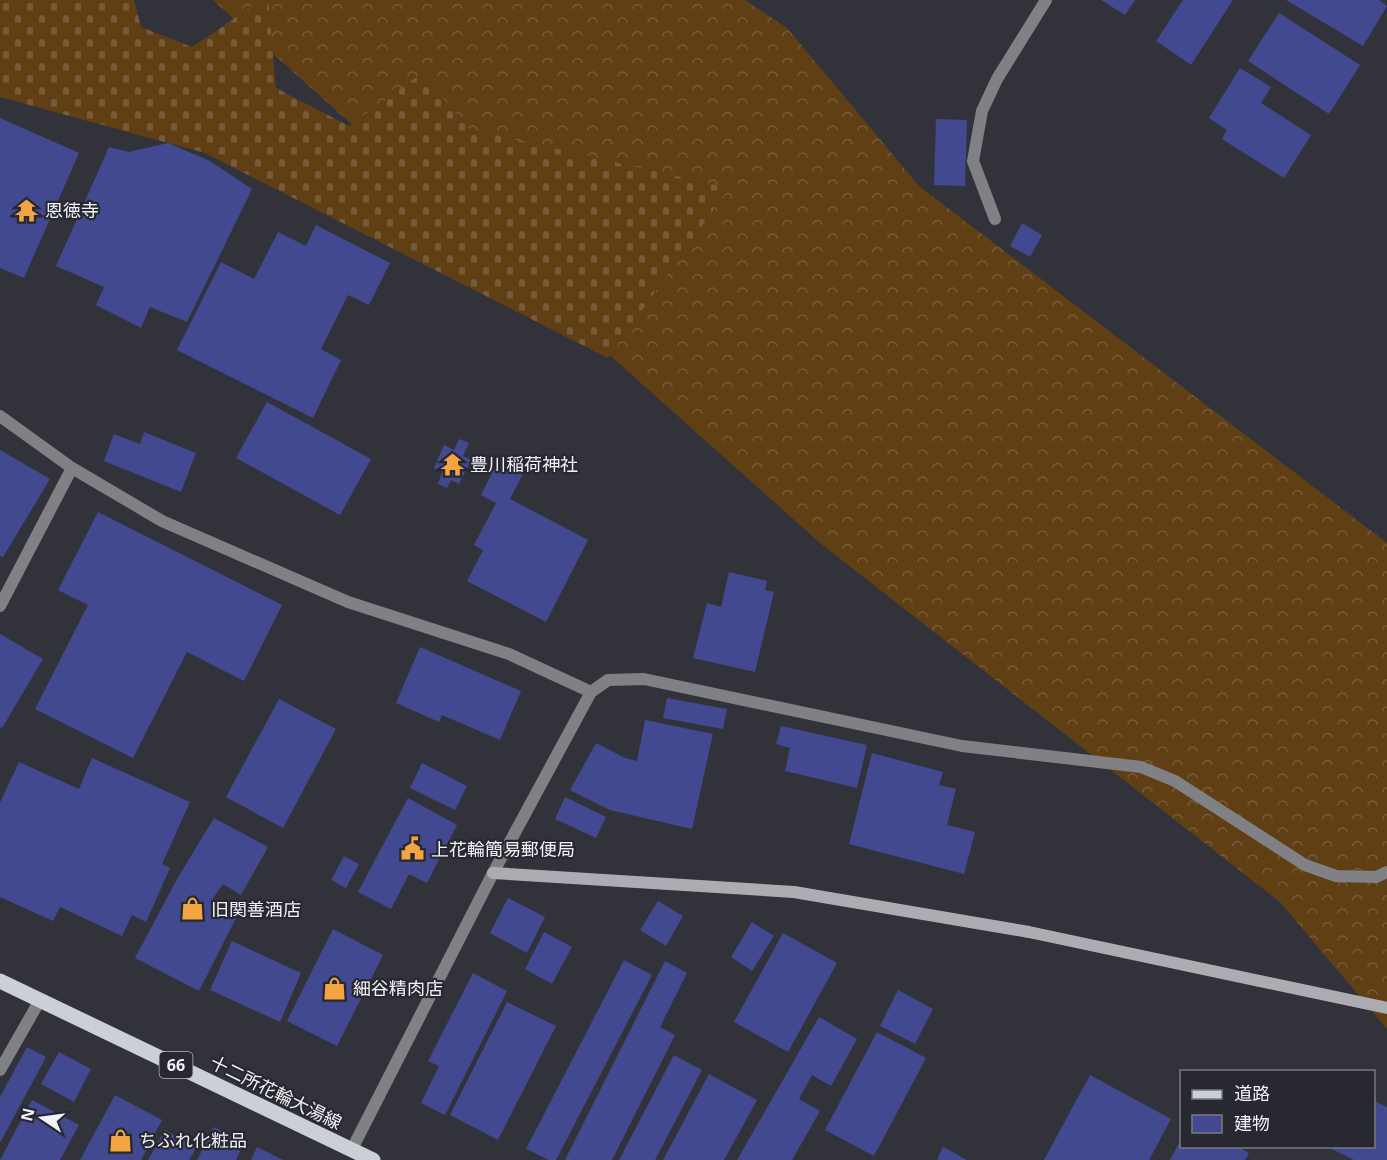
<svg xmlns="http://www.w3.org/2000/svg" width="1387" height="1160" font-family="'Open Sans','Noto Sans JP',sans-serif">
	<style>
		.forest { fill: url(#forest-crowns) }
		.cemetery { fill: url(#cemetery-stones) }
		.building { fill: #424990 }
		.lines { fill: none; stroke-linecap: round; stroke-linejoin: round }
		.street { stroke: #808185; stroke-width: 12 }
		.secondary { stroke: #acadb3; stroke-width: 12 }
		.primary { stroke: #cdcfd6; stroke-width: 15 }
		.labels { text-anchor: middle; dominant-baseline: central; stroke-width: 4.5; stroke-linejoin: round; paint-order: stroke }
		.shield { fill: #282930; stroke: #b5b6bc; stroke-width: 1.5 }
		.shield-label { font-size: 16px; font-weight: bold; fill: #f2f3f8 }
		.poi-label { font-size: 18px; fill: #f2f3f8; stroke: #282930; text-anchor: start }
		.street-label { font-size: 18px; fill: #f2f3f8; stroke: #282930 }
	</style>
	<defs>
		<pattern id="forest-crowns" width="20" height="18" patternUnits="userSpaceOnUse" patternTransform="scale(1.5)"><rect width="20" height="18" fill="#613f15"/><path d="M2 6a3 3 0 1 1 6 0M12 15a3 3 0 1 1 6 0" fill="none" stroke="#785b38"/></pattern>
		<pattern id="cemetery-stones" width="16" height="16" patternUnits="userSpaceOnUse" patternTransform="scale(1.5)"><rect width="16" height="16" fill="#613f15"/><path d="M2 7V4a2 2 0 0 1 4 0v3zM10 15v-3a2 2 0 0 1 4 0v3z" fill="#785b38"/></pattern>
	</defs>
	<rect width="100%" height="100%" fill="#32333a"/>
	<path class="forest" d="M 213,0 L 745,0 L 787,28 L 919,186 L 1387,543 L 1387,1029 L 1280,902 L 820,543 Z"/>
	<path class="cemetery" d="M 0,0 L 134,0 L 141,27 L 192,47 L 262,0 L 268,0 L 276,88 L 349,126 L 422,73 L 469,129 L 729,188 L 608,358 L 205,153 L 0,97 Z"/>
	<path class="building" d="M 1101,0 L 1135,0 L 1125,15 Z
		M 1183,0 L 1233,0 L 1191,65 L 1156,41 Z
		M 1286,0 L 1379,0 L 1387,6 L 1363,46 Z
		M 1279,13 L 1360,65 L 1329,114 L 1248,61 Z
		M 1240,68 L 1271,87 L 1261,103 L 1311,135 L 1284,178 L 1222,139 L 1227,130 L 1209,118 Z
		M 0,118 L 79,153 L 24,278 L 0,268 Z
		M 936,119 L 967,120 L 965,186 L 934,185 Z
		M 168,143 L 210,161 L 252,189 L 187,322 L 150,307 L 141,328 L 96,305 L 104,287 L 56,266 L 109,147 L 129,152 Z
		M 1022,223 L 1042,235 L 1030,257 L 1010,246 Z
		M 316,225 L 390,263 L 369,305 L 348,295 L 321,349 L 341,360 L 313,418 L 177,350 L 221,262 L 254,279 L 278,232 L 306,246 Z
		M 267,402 L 371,459 L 340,515 L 236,458 Z
		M 144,432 L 196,453 L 181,492 L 104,461 L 114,434 L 140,444 Z
		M 459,439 L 469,443 L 463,456 L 471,460 L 459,484 L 451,480 L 447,488 L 438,484 L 442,472 L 434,468 L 444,445 L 454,450 Z
		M 0,450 L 50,479 L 3,557 L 0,556 Z
		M 500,457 L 525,470 L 510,499 L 588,540 L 546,622 L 467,581 L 483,550 L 474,545 L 496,503 L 481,495 Z
		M 98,512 L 282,605 L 244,681 L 187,652 L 133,758 L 35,709 L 88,605 L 58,590 Z
		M 729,572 L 767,581 L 765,590 L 774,592 L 755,672 L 693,658 L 707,603 L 721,607 Z
		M 0,634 L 43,659 L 2,728 L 0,727 Z
		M 420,647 L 521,691 L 500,740 L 442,715 L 439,722 L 396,703 Z
		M 667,698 L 727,709 L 723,729 L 663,718 Z
		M 279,699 L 336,729 L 283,828 L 226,797 Z
		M 645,720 L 713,734 L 692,829 L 610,810 L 570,790 L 596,743 L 625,758 L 637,761 Z
		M 781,726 L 867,745 L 857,788 L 785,771 L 790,748 L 776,744 Z
		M 872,753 L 943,772 L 939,785 L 956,789 L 947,825 L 975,832 L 964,874 L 849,844 Z
		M 92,758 L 190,802 L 162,864 L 170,868 L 146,922 L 132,915 L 122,936 L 60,907 L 53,921 L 0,897 L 0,803 L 19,762 L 79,789 Z
		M 422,763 L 467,786 L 455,810 L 410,788 Z
		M 565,797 L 606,817 L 596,838 L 555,819 Z
		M 408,798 L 457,825 L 427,883 L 409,874 L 391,909 L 358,892 Z
		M 214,818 L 268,847 L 241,895 L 223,884 L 211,901 L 237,916 L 199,991 L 135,958 L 177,879 Z
		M 344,856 L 359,864 L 346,888 L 331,880 Z
		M 508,898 L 545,917 L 527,953 L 490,933 Z
		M 658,901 L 683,916 L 666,946 L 640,930 Z
		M 752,922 L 774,936 L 752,971 L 731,957 Z
		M 333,929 L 383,955 L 337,1046 L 287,1021 Z
		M 544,932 L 572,947 L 552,984 L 525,969 Z
		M 783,933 L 837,963 L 788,1052 L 734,1022 Z
		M 232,941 L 301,973 L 280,1022 L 210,990 Z
		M 624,960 L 652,975 L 556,1160 L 549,1160 L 526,1149 Z
		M 665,961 L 687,973 L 660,1027 L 675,1035 L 612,1160 L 565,1160 Z
		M 473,973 L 507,991 L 445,1115 L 421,1103 L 439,1066 L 428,1061 Z
		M 898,990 L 933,1009 L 915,1044 L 880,1026 Z
		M 507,1002 L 556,1026 L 498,1140 L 450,1115 Z
		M 819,1017 L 857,1039 L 831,1086 L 812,1075 L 799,1099 L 820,1111 L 792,1160 L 737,1160 Z
		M 877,1032 L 926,1058 L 874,1156 L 825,1130 Z
		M 27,1047 L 46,1057 L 0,1143 L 0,1097 Z
		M 59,1052 L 91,1069 L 74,1102 L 41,1084 Z
		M 674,1055 L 702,1070 L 655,1160 L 619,1160 Z
		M 709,1074 L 757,1100 L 724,1160 L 663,1160 Z
		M 1090,1075 L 1171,1119 L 1149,1160 L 1044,1160 Z
		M 115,1095 L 162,1120 L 141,1160 L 80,1160 Z
		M 32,1100 L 79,1125 L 60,1160 L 0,1160 Z
		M 1374,1101 L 1387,1107 L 1387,1160 L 1354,1160 L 1326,1146 L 1374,1146 Z
		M 214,1127 L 244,1143 L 236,1160 L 197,1160 Z
		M 165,1130 L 196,1148 L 189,1160 L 148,1160 Z
		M 1182,1137 L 1182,1146 L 1237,1146 L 1249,1153 L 1245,1160 L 1170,1160 Z
		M 257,1147 L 283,1160 L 251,1160 Z
		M 943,1147 L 967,1160 L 937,1160 Z"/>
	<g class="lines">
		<path class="street" d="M 995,219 L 973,161 L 982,111 L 997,79 L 1046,0
			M 0,416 L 72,468 L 162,521 L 348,602 L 509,654 L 591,692 L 493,873 L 352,1149
			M 0,606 L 72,468
			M 591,692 L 608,680 L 644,679 L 962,746 L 1141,767 L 1175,781 L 1305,865 L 1336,876 L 1376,877 L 1387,872
			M 0,1070 L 40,1000"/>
		<path class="secondary" d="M 493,873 L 794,892 L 1029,932 L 1387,1008"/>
		<path class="primary" d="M 0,981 L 373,1160"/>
	</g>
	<defs>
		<symbol id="temple-bare" viewBox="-9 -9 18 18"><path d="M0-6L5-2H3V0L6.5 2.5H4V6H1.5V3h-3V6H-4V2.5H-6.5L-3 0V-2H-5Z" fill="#f3a443" stroke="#282930" stroke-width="2.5" paint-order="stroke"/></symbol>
		<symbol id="civic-bare" viewBox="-9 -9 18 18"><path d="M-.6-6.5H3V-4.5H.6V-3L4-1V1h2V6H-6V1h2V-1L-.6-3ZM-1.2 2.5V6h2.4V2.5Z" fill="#f3a443" stroke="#282930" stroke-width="2.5" paint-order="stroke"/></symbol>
		<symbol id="shop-bare" viewBox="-9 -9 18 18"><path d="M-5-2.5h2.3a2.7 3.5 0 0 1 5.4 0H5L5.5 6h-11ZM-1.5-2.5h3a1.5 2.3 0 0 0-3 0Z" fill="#f3a443" stroke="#282930" stroke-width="2.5" paint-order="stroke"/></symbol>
	</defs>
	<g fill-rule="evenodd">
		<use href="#temple-bare" x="10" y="194" width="33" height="33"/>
		<use href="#temple-bare" x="436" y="448" width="33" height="33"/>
		<use href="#civic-bare" x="396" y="832" width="33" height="33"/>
		<use href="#shop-bare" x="176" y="892" width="33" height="33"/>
		<use href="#shop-bare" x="318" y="972" width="33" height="33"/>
		<use href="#shop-bare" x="104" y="1124" width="33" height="33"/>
	</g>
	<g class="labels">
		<rect class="shield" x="159.5" y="1052" width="33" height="26" rx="4.5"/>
		<g class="shield-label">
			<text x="176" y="1065">66</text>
		</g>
		<g class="poi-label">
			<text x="45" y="210">恩徳寺</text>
			<text x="470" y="464">豊川稲荷神社</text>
			<text x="431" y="849">上花輪簡易郵便局</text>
			<text x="211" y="909">旧関善酒店</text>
			<text x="353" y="988">細谷精肉店</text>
			<text x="139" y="1140">ちふれ化粧品</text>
		</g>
		<g class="street-label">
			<text transform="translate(276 1092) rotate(26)">十二所花輪大湯線</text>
		</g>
	</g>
	<rect x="1180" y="1070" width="195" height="78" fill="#282930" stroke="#797a80" stroke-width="1.5"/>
	<rect x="1192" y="1090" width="30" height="9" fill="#cdcfd6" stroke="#797a80" stroke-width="1.5"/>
	<text x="1234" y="1100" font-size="18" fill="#f2f3f8">道路</text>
	<rect x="1192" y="1115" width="30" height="18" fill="#424990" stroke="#797a80" stroke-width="1.5"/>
	<text x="1234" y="1130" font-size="18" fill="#f2f3f8">建物</text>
	<g transform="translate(42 1118) rotate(283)" stroke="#282930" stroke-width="4.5" paint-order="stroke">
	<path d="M0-4.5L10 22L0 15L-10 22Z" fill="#f2f3f8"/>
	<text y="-9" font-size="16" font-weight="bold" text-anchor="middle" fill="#f2f3f8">N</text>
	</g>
</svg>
